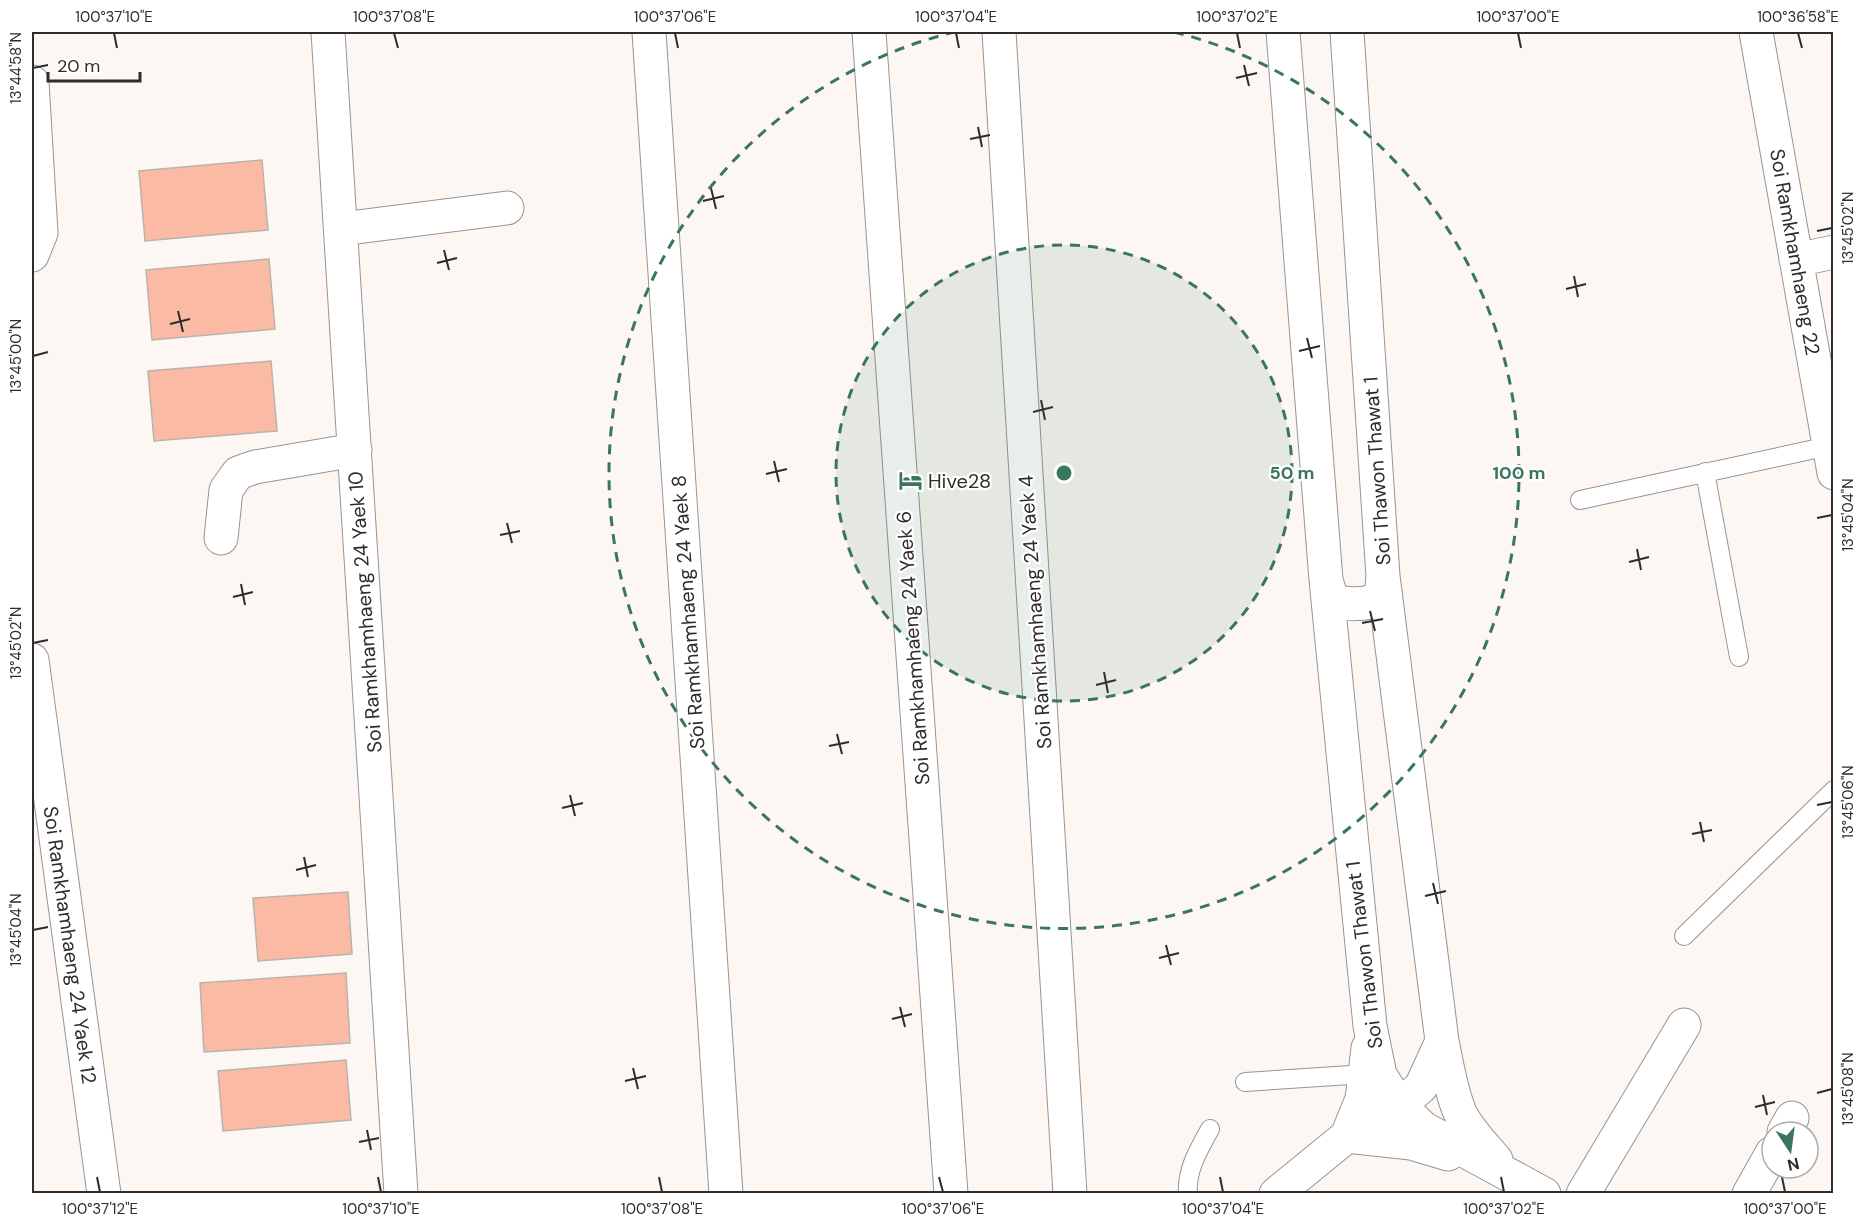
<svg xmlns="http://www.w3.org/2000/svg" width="1865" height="1225" font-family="'DM Sans',sans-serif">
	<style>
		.building { fill: #fbbaa3; stroke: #b9b3b0; stroke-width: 1.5 }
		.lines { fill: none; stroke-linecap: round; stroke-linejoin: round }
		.service-casing { stroke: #999391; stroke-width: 20 }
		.minor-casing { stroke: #999391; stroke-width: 35 }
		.secondary-casing { stroke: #999391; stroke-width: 35 }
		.service { stroke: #fff; stroke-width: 18 }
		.minor { stroke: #fff; stroke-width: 33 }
		.secondary { stroke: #fff; stroke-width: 33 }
		.ticks { fill: none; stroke: #2f2c2b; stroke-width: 2 }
		.ring { fill: none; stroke: #3a755e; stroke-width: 3; stroke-dasharray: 10 8 }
		.labels { text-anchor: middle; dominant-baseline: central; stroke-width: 4.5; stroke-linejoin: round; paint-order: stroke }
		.street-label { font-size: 20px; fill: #2f2c2b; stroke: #fff }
		.poi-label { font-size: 20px; fill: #2f2c2b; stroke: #fff; text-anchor: start }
		.centre { fill: #3a755e; stroke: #fff; stroke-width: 3 }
		.ring-label { font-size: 18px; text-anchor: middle; font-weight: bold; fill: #3a755e; stroke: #fff; stroke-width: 4.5; stroke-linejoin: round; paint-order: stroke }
		.neatline { fill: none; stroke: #2f2c2b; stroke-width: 2 }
		.ticks-label { font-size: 15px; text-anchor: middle; fill: #2f2c2b }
	</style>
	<rect width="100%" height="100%" fill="#fdf7f4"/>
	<path class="building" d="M 262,160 L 268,230 L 145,241 L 139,171 Z
		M 269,259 L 275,329 L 152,340 L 146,270 Z
		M 271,361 L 277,431 L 154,441 L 148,371 Z
		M 348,892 L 352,954 L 258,961 L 253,898 Z
		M 346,973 L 350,1043 L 204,1052 L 200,983 Z
		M 346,1060 L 351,1120 L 223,1131 L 218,1071 Z"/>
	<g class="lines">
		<defs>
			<path id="service" d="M 1705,472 L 1739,657
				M 1580,500 L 1829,446
				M 1684,936 L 1834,790
				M 1245,1082 L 1366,1074
				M 1188,1194 C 1186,1170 1199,1149 1210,1129"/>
			<path id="minor" d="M 328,32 L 401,1194
				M 649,32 L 726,1194
				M 869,32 L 951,1194
				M 999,32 L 1070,1194
				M 1756,32 L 1834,473
				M 32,82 L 41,233 L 32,255
				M 341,229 L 507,208
				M 1796,260 L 1834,252
				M 221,538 L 226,490 L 238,473 L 255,467 L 355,450
				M 32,660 L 104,1194
				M 1784,1132 L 1792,1118
				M 1583,1194 L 1684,1025
				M 1749,1194 L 1772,1153"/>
			<path id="secondary" d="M 1283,32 L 1326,580 L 1370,1026 L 1380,1075 L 1399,1105 L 1423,1128 L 1544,1194
				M 1347,32 L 1383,576 L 1442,1041 C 1447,1065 1451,1093 1461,1115 C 1470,1132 1484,1146 1496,1160
				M 1326,580 L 1332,600 C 1341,605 1374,606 1380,596 C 1383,591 1382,581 1383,576
				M 1347,1136 L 1411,1143 L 1448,1154
				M 1347,1136 L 1362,1099 L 1368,1048
				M 1276,1194 L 1347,1136 L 1399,1105 L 1421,1087 L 1442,1041"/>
		</defs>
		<use href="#service" class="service-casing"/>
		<use href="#minor" class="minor-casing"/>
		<use href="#secondary" class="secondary-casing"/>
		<use href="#service" class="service"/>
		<use href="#minor" class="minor"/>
		<use href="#secondary" class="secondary"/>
	</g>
	<path class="ticks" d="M 114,33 L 117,48M 394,33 L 398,48M 675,33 L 678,48M 956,33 L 959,48M 1237,33 L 1240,48M 1518,33 L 1521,48M 1798,33 L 1802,48M 1244,65 L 1249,86M 33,68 L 48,65M 1236,78 L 1257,73M 978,127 L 982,147M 970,139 L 990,135M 711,188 L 716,209M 703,201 L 724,196M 1817,231 L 1832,228M 444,250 L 449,270M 437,263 L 457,258M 1574,276 L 1578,297M 1566,289 L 1586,284M 178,311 L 183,332M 170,324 L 190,319M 1307,338 L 1312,358M 1299,351 L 1320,346M 33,356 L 48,352M 1041,400 L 1045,420M 1033,412 L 1053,407M 774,461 L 779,482M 766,474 L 787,469M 1817,518 L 1832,515M 507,523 L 512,543M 500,535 L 520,531M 1637,549 L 1641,570M 1629,562 L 1649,557M 241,584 L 245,605M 233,597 L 253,592M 1370,611 L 1375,631M 1362,623 L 1383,619M 33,643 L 48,640M 1104,672 L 1108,693M 1096,685 L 1116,680M 837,734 L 842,754M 829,746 L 849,742M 570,795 L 575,816M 1817,805 L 1832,802M 562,808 L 583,803M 1700,822 L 1704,842M 1692,834 L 1712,830M 304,857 L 308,877M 296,870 L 316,865M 1433,883 L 1438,904M 1425,896 L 1446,891M 33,930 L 48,927M 1166,945 L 1171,965M 1159,958 L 1179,953M 900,1007 L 905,1027M 892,1019 L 912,1014M 633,1068 L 638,1089M 625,1081 L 646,1076M 1817,1093 L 1832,1089M 1763,1095 L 1767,1115M 1755,1107 L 1775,1102M 367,1130 L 371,1150M 359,1142 L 379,1138M 97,1177 L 100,1192M 378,1177 L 381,1192M 659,1177 L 662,1192M 939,1177 L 943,1192M 1220,1177 L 1223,1192M 1501,1177 L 1504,1192M 1782,1177 L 1785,1192"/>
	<circle cx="1064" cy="473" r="228" fill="#3a755e" fill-opacity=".12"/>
	<g class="ring">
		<circle cx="1064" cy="473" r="228"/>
		<path d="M1174 32A455 455 0 1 1 954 32"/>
	</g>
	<defs>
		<symbol id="hotel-bare" viewBox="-9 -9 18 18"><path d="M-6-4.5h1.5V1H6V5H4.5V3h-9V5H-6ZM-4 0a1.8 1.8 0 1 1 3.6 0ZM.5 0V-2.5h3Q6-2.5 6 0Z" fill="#3a755e" stroke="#fff" stroke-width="2.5" paint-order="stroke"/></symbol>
	</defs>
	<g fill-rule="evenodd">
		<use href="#hotel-bare" x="894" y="464" width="33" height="33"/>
	</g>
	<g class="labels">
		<g class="street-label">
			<text transform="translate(1795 252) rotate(80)">Soi Ramkhamhaeng 22</text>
			<text transform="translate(1377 471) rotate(-94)">Soi Thawon Thawat 1</text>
			<text transform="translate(365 612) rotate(-94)">Soi Ramkhamhaeng 24 Yaek 10</text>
			<text transform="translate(688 612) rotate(-94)">Soi Ramkhamhaeng 24 Yaek 8</text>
			<text transform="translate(1035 612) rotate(-94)">Soi Ramkhamhaeng 24 Yaek 4</text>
			<text transform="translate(913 648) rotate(-94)">Soi Ramkhamhaeng 24 Yaek 6</text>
			<text transform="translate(70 945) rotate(82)">Soi Ramkhamhaeng 24 Yaek 12</text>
			<text transform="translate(1364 955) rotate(-97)">Soi Thawon Thawat 1</text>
		</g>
		<g class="poi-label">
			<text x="928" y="481">Hive28</text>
		</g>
	</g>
	<circle cx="1064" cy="473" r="9" class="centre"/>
	<g class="ring-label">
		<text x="1292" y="479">50 m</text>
		<text x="1519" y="479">100 m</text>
	</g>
	<rect width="1865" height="1225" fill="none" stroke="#ffffff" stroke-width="66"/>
	<g transform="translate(1790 1150) rotate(167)"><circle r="28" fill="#ffffff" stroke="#acabaa" stroke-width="1.5"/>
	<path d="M0-4.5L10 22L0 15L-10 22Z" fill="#3a755e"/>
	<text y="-9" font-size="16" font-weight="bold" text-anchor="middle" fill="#2f2c2b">N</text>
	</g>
	<path d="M48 72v9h92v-9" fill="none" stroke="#2f2c2b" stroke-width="3"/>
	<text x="57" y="72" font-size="18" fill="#2f2c2b" stroke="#ffffff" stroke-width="4.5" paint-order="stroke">20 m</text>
	<rect x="33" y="33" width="1799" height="1159" class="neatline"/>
	<g class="ticks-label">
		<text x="114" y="22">100°37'10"E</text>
		<text x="394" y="22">100°37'08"E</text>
		<text x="675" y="22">100°37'06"E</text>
		<text x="956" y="22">100°37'04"E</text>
		<text x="1237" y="22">100°37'02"E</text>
		<text x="1518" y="22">100°37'00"E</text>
		<text x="1798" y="22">100°36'58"E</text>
		<text transform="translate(16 68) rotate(-90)" y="5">13°44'58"N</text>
		<text transform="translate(1848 228) rotate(-90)" y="5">13°45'02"N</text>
		<text transform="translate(16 356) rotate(-90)" y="5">13°45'00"N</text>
		<text transform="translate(1848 515) rotate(-90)" y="5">13°45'04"N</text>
		<text transform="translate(16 643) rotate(-90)" y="5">13°45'02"N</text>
		<text transform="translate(1848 802) rotate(-90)" y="5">13°45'06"N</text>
		<text transform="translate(16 930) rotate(-90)" y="5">13°45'04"N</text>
		<text transform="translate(1848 1089) rotate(-90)" y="5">13°45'08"N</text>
		<text x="100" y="1214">100°37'12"E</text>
		<text x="381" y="1214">100°37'10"E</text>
		<text x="662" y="1214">100°37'08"E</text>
		<text x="943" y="1214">100°37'06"E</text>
		<text x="1223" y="1214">100°37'04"E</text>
		<text x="1504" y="1214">100°37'02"E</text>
		<text x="1785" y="1214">100°37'00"E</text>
	</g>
</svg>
